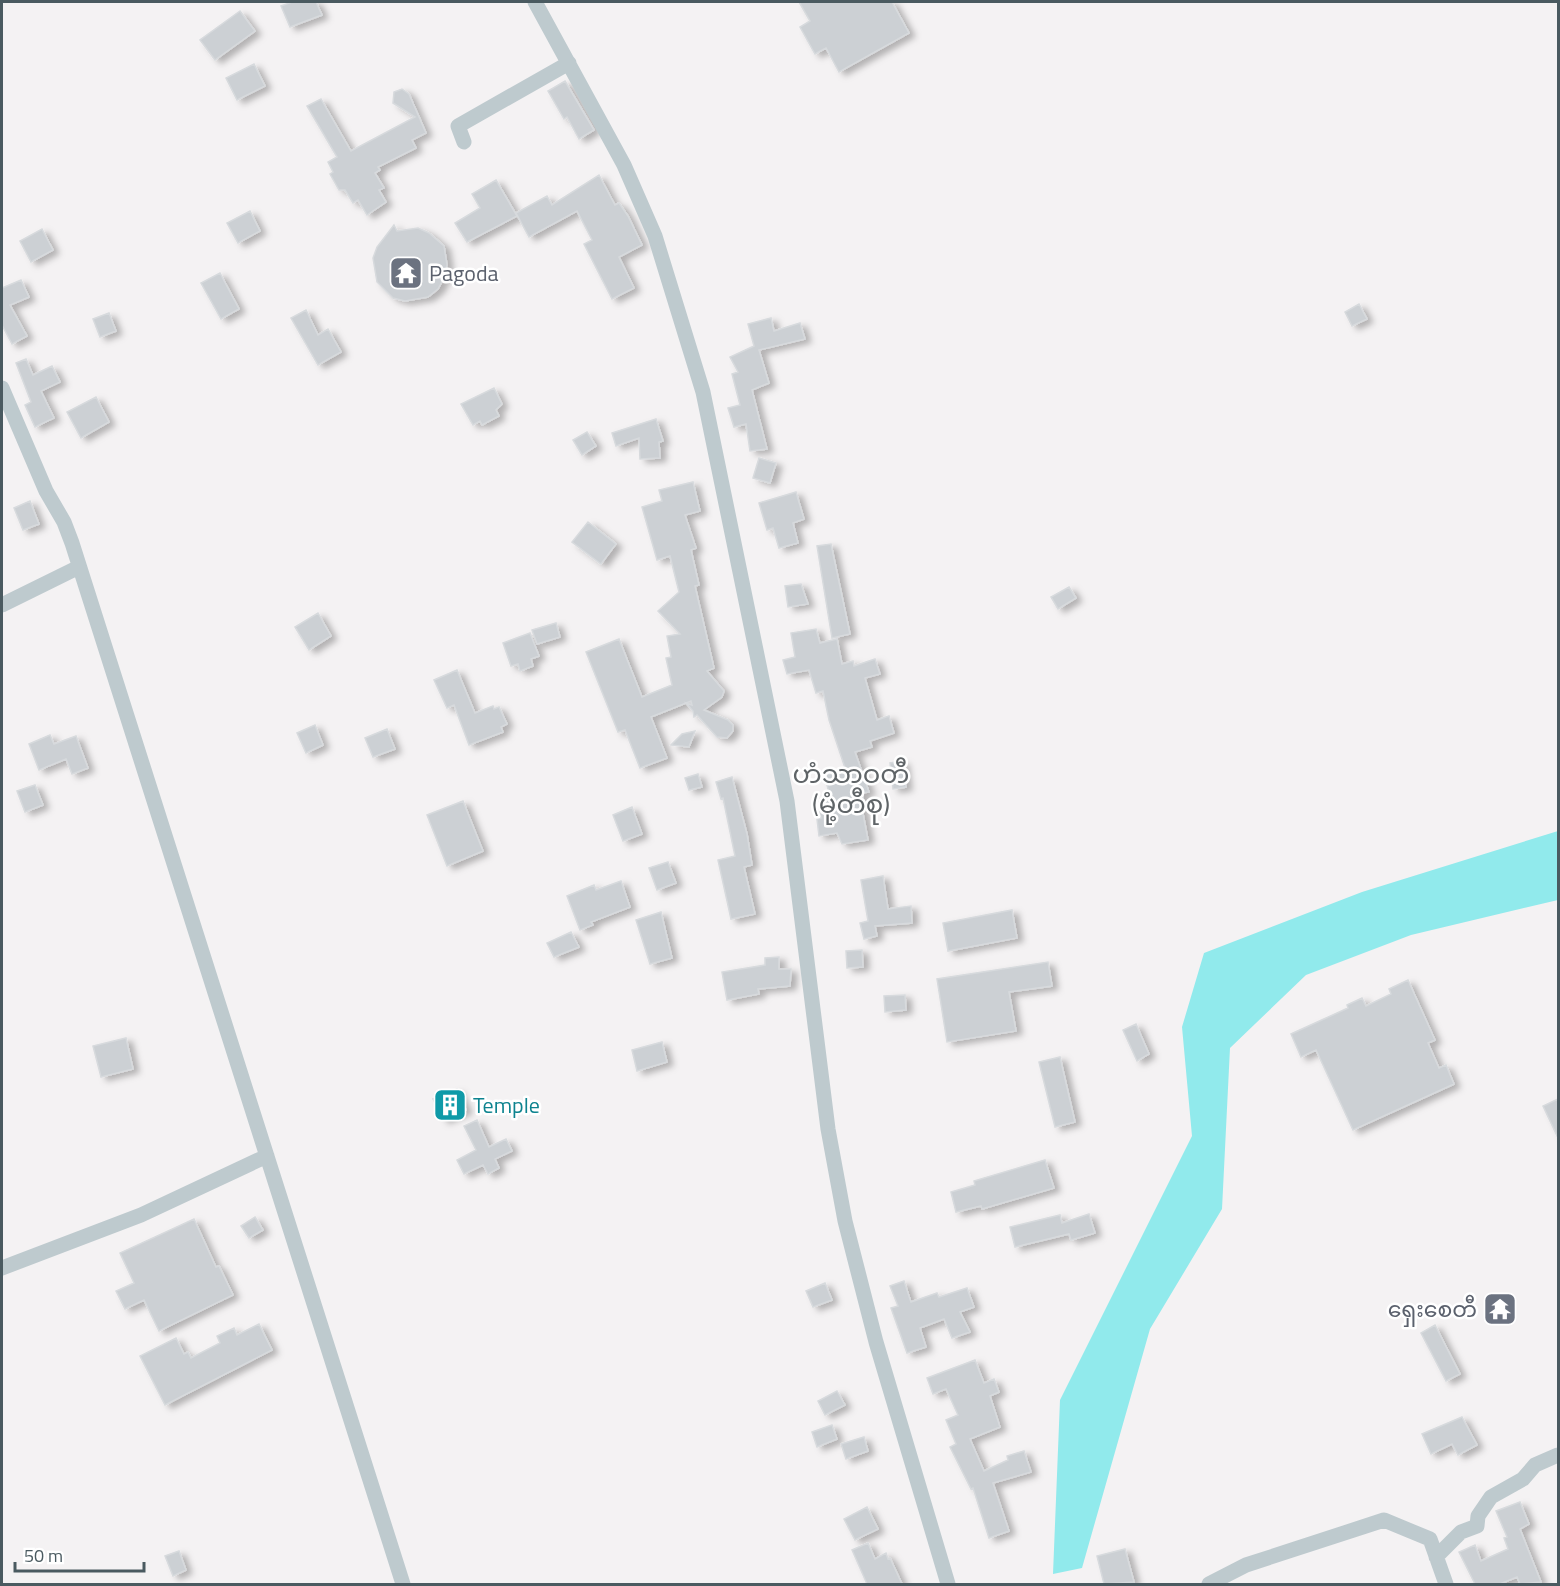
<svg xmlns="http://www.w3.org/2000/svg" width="1560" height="1586" font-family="'Titillium Web','Noto Sans Myanmar',sans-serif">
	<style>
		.water { fill: #91eaec }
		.building { fill: #ccd0d4; stroke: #d7dadd; stroke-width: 1.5; filter: url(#shadow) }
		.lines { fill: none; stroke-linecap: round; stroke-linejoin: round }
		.street { stroke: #becace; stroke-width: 15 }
		.labels { text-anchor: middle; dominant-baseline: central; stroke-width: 5; stroke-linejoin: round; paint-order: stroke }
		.worship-label { font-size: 22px; fill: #5b616d; stroke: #fff; text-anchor: start }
		.culture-label { font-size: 22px; fill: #0d838f; stroke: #fff; text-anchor: start }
		.quarter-label { font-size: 26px; fill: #5f6467; stroke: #fff }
	</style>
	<defs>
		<filter id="shadow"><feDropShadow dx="6" dy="3.5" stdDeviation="3" flood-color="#0004"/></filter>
	</defs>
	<rect width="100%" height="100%" fill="#f4f2f3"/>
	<path class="water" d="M 1558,831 L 1558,900 L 1411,935 L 1306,975 L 1230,1048 L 1222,1209 L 1150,1329 L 1082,1568 L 1053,1574 L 1060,1400 L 1192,1136 L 1182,1027 L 1204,953 L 1362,892 Z"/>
	<path class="building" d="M 292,2 L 316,2 L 322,15 L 290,27 L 281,6 Z
		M 799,2 L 892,2 L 909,33 L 839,72 L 826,48 L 815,54 L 800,27 L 810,21 Z
		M 240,11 L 255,31 L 215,60 L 200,40 Z
		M 254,64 L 265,86 L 237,100 L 226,78 Z
		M 565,81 L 594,130 L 579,139 L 567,117 L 564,119 L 548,91 Z
		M 402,89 L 409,94 L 426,133 L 412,140 L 416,148 L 378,167 L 380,170 L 375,173 L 384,188 L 379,190 L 386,202 L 367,215 L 358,200 L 353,203 L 345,190 L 339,190 L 330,174 L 333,172 L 328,162 L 337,157 L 307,106 L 321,99 L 351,151 L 415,117 L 393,103 L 394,92 Z
		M 599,175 L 615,205 L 619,203 L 628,216 L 642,245 L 619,257 L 634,288 L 612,299 L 584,244 L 592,240 L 577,211 L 529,237 L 516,213 L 547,196 L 552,205 Z
		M 496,180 L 517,216 L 467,242 L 455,223 L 480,208 L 472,194 Z
		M 250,211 L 260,231 L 238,243 L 227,223 Z
		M 394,225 L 397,231 L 418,228 L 429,233 L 444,246 L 447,265 L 444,278 L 438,289 L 428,297 L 405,301 L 393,298 L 377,282 L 373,258 L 377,247 Z
		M 42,229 L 53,250 L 31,262 L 20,241 Z
		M 220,273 L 239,309 L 221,319 L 201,283 Z
		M 21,280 L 29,297 L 10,305 L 27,336 L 12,344 L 2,325 L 2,288 Z
		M 1359,304 L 1367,319 L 1352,326 L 1345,312 Z
		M 306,310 L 318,335 L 328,329 L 341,352 L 318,365 L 291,318 Z
		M 109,313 L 116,331 L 100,337 L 93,319 Z
		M 771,318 L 774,331 L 800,323 L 805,339 L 759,350 L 769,383 L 752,390 L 767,449 L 750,451 L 746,424 L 734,427 L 728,408 L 740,405 L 732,374 L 738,372 L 730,357 L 754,346 L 748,324 Z
		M 26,359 L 33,375 L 52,366 L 60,382 L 41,391 L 54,418 L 35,427 L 25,405 L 31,402 L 16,363 Z
		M 494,388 L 502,404 L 496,410 L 499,416 L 482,425 L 480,421 L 473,425 L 461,404 Z
		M 96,397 L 109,422 L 81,438 L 67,412 Z
		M 656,419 L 663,441 L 659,442 L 660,458 L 640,459 L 639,438 L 616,446 L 612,433 Z
		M 587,432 L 596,446 L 582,455 L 573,440 Z
		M 759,458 L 776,463 L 770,483 L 753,478 Z
		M 693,482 L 700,511 L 685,515 L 696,548 L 691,550 L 699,585 L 695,586 L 714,668 L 707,671 L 724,691 L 722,697 L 704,710 L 728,720 L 733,725 L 733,731 L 727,738 L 717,737 L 697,715 L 694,717 L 693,711 L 686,703 L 692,705 L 691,701 L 651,717 L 667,758 L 640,768 L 625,730 L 618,732 L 586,652 L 619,639 L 642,697 L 672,685 L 666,658 L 671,657 L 667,636 L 680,634 L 658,611 L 679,592 L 670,556 L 657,560 L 642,507 L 662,501 L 659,490 Z
		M 796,492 L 804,519 L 793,523 L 798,543 L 779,548 L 773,528 L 767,530 L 759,503 Z
		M 30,501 L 39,524 L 23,530 L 14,508 Z
		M 588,522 L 616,544 L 601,564 L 572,542 Z
		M 831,544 L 850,634 L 832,638 L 817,546 Z
		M 801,584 L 808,604 L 788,607 L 785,586 Z
		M 1069,587 L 1076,598 L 1058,609 L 1051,597 Z
		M 318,613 L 331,636 L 309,650 L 295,627 Z
		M 556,623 L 560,637 L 537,644 L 532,630 Z
		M 816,629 L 820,643 L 837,639 L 842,664 L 853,661 L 854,666 L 875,659 L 880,674 L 865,678 L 877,720 L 889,716 L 894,733 L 870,741 L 872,747 L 855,752 L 869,792 L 862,793 L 864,802 L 861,803 L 868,840 L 842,844 L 837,833 L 819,836 L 817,819 L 821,818 L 818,802 L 830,799 L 825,775 L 846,771 L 829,720 L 823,691 L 816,693 L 809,670 L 787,674 L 783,660 L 795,657 L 791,633 Z
		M 530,633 L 539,656 L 531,659 L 533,666 L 520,671 L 518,664 L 511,666 L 503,643 Z
		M 457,670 L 475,713 L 493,706 L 494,709 L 499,707 L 507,724 L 501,727 L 503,732 L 469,745 L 454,705 L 447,708 L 434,680 Z
		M 315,725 L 323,745 L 306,753 L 297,733 Z
		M 387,729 L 395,749 L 373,757 L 365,738 Z
		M 695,731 L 689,747 L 671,745 L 682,734 Z
		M 50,735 L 54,744 L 76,736 L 88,768 L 72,774 L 66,759 L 39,770 L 29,744 Z
		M 903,761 L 906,787 L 893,789 L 890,763 Z
		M 698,774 L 702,787 L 689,790 L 685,778 Z
		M 732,777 L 747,834 L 752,865 L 744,867 L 755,914 L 731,919 L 718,860 L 735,856 L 723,798 L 721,799 L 716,782 Z
		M 35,785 L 43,805 L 25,812 L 17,791 Z
		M 463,801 L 483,851 L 447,866 L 427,815 Z
		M 632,807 L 642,834 L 623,841 L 613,815 Z
		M 668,862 L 676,883 L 657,890 L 649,868 Z
		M 883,876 L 888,909 L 911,906 L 912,923 L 875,926 L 877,936 L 864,939 L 860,923 L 868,921 L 861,880 Z
		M 621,881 L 630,907 L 591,922 L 593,925 L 580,930 L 567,896 L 594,885 L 596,890 Z
		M 1012,910 L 1017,938 L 948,951 L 943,923 Z
		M 661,912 L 672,958 L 650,964 L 636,920 Z
		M 571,932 L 579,947 L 554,957 L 547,943 Z
		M 862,950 L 863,967 L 847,968 L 846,951 Z
		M 779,957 L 779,969 L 791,969 L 790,986 L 758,989 L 759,994 L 727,1000 L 722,972 L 765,965 L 765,958 Z
		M 1048,962 L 1052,986 L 1009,992 L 1016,1031 L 947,1042 L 937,979 Z
		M 1408,980 L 1435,1040 L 1428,1043 L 1439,1068 L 1446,1065 L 1454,1084 L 1353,1130 L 1316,1050 L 1301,1057 L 1291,1034 L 1348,1008 L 1347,1005 L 1362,998 L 1366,1006 L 1391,994 L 1389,989 Z
		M 905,995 L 906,1010 L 885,1012 L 884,996 Z
		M 1136,1024 L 1149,1054 L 1137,1061 L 1123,1030 Z
		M 126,1038 L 133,1069 L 101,1077 L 93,1046 Z
		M 662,1042 L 667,1062 L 637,1071 L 632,1050 Z
		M 1060,1057 L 1075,1122 L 1055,1127 L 1039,1062 Z
		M 457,1089 L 466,1110 L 443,1120 L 433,1099 Z
		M 1558,1099 L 1558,1138 L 1543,1106 Z
		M 477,1120 L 489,1147 L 506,1139 L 512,1151 L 495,1159 L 499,1168 L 488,1174 L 483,1165 L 464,1174 L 457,1160 L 476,1150 L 464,1126 Z
		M 1045,1160 L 1054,1188 L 982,1209 L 981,1206 L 956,1212 L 951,1192 L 975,1185 L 974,1181 Z
		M 1089,1214 L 1095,1233 L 1071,1240 L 1069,1234 L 1015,1247 L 1010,1227 L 1060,1215 L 1062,1223 Z
		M 255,1217 L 263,1230 L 249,1238 L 241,1226 Z
		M 194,1219 L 216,1267 L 219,1266 L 233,1295 L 159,1331 L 144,1300 L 125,1309 L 116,1291 L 134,1283 L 120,1253 Z
		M 904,1281 L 911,1302 L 937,1293 L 939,1297 L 967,1288 L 974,1307 L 960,1312 L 970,1332 L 952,1338 L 944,1319 L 920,1328 L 926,1347 L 907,1353 L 891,1308 L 898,1306 L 890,1286 Z
		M 825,1283 L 832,1300 L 813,1307 L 806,1291 Z
		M 259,1324 L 272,1350 L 165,1405 L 140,1356 L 176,1338 L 184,1354 L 188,1352 L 191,1358 L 220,1343 L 217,1336 L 234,1328 L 237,1335 Z
		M 1435,1325 L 1460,1374 L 1446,1381 L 1421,1333 Z
		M 975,1360 L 984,1383 L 994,1379 L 999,1392 L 990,1396 L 1000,1427 L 970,1439 L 984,1471 L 1008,1460 L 1007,1456 L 1024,1451 L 1031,1472 L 993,1483 L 1009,1531 L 989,1538 L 973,1488 L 971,1489 L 950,1447 L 956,1444 L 946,1420 L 958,1415 L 946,1389 L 933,1394 L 927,1378 Z
		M 837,1391 L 845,1405 L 825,1415 L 818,1401 Z
		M 1462,1417 L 1477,1445 L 1458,1455 L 1452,1444 L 1431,1454 L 1422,1434 Z
		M 832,1425 L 837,1439 L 817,1447 L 812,1432 Z
		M 864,1437 L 868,1451 L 846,1459 L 841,1444 Z
		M 1520,1502 L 1529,1524 L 1520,1529 L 1541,1582 L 1520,1584 L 1517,1577 L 1500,1584 L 1475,1584 L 1459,1552 L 1475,1545 L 1481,1561 L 1508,1549 L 1504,1538 L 1507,1537 L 1496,1511 Z
		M 867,1507 L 878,1529 L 855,1540 L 844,1519 Z
		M 868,1543 L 875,1559 L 886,1553 L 888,1559 L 890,1558 L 902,1584 L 867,1584 L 852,1550 Z
		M 1125,1549 L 1134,1582 L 1104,1584 L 1097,1556 Z
		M 179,1551 L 186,1570 L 173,1576 L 165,1556 Z"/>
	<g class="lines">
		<path class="street" d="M 535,2 L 624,165 L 655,236 L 703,392 L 787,801 L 828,1129 L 845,1221 L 876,1342 L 948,1584
			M 464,142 L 458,126 L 569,63
			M 2,388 L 46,491 L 64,522 L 72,543 L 403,1584
			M 2,605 L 79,567
			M 2,1268 L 141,1215 L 267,1156
			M 1436,1557 L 1461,1532 L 1477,1526 L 1478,1516 L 1491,1497 L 1523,1479 L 1535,1465 L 1558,1455
			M 1209,1584 L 1246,1565 L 1384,1520 L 1430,1539 L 1446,1584"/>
	</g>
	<defs>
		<symbol id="temple-square" viewBox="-11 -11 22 22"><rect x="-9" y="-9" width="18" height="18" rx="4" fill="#6b7280" stroke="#fff"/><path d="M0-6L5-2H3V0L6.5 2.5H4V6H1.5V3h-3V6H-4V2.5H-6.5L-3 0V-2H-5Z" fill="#fff"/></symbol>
		<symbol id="building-square" viewBox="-11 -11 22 22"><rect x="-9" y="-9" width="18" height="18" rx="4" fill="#0f9aa8" stroke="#fff"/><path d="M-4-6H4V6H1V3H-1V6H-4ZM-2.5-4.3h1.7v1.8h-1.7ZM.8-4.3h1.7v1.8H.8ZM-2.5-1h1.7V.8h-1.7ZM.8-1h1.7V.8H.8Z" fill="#fff"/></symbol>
	</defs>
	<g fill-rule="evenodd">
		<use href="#temple-square" x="387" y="254" width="38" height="38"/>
		<use href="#building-square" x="431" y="1086" width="38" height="38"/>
		<use href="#temple-square" x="1481" y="1290" width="38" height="38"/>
	</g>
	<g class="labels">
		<g class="worship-label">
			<text x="429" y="273">Pagoda</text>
			<text x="1477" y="1309" text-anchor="end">ရှေးစေတီ</text>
		</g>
		<g class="culture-label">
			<text x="473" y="1105">Temple</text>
		</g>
		<g class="quarter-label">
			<text x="851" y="773">ဟံသာဝတီ<tspan x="851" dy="30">(မုံ့တီစု)</tspan></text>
		</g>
	</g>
	<rect width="1560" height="1586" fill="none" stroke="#4a5a60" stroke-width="6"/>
	<path d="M15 1562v9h129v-9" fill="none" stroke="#4a5a60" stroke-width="3"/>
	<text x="24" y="1562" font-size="18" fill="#4a5a60" stroke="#ffffff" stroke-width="4.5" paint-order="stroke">50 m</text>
</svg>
